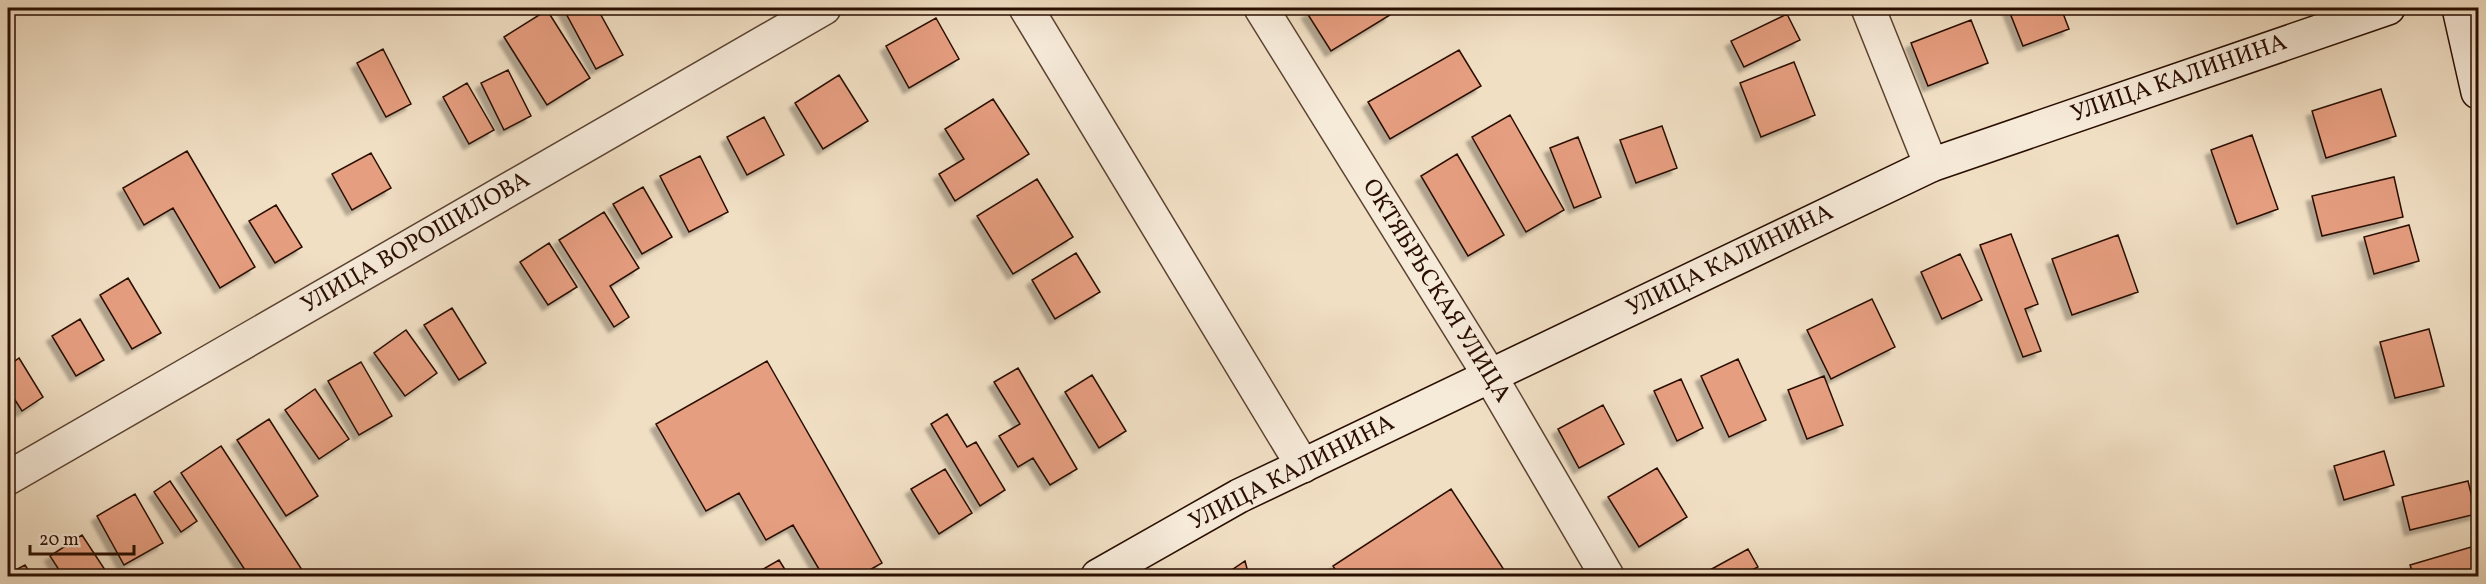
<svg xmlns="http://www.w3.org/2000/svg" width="2486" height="584" font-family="Vollkorn,serif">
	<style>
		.building { fill: #e69e80; stroke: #290e00; stroke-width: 1.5; filter: url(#shadow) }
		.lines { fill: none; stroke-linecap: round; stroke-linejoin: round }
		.street-casing { stroke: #5b4231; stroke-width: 36 }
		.secondary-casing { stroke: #290e00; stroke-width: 36 }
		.street { stroke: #f6ead9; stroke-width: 33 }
		.secondary { stroke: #f6ead9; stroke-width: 33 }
		.labels { text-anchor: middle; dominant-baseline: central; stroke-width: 4.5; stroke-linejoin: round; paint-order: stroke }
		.street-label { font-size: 24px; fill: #290e00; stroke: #f6ead9 }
	</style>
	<defs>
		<filter id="shadow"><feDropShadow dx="-5.5" dy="5.5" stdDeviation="1.5" flood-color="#0004"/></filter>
	</defs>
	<rect width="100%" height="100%" fill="#f1dfc4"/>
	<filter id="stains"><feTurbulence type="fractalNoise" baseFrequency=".00333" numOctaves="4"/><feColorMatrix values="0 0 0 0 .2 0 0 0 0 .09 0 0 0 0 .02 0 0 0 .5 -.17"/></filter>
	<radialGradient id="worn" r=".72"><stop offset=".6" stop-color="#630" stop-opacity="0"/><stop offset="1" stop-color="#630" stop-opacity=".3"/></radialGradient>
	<path class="building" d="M 563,8 L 597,8 L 623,55 L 596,69 Z
		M 1316,8 L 1386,8 L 1390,15 L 1331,51 L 1307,13 Z
		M 2008,8 L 2061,8 L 2069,29 L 2023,46 Z
		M 547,10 L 590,78 L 547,105 L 504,37 Z
		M 1787,14 L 1800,40 L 1744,67 L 1731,41 Z
		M 936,18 L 959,59 L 909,88 L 886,46 Z
		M 1971,20 L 1988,63 L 1928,86 L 1911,43 Z
		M 383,49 L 411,104 L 386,117 L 357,63 Z
		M 1459,50 L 1481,86 L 1390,139 L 1368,102 Z
		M 1794,62 L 1815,115 L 1761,137 L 1740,83 Z
		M 508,70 L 531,116 L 504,130 L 481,83 Z
		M 839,75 L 868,121 L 823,149 L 795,103 Z
		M 467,83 L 494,130 L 469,144 L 443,97 Z
		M 2381,89 L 2396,136 L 2326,158 L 2312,111 Z
		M 993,99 L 1029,154 L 955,201 L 939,174 L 964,159 L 945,129 Z
		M 1510,115 L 1564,210 L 1526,232 L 1472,137 Z
		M 764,117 L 784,155 L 747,175 L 727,137 Z
		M 1662,126 L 1677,168 L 1636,183 L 1620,140 Z
		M 2252,135 L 2278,209 L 2237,224 L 2211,150 Z
		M 1578,137 L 1601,197 L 1574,208 L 1550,148 Z
		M 187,151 L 255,267 L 220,288 L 173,208 L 144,225 L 123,188 Z
		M 371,153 L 391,188 L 352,210 L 332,174 Z
		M 1457,154 L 1504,235 L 1468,256 L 1421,176 Z
		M 700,156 L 728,212 L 689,232 L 660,176 Z
		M 2394,177 L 2403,217 L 2322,236 L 2312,196 Z
		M 1037,179 L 1073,237 L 1013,274 L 977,216 Z
		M 643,187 L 672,237 L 642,254 L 613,204 Z
		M 276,205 L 302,247 L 275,263 L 249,221 Z
		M 604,212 L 639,268 L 610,286 L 629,317 L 614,327 L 559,240 Z
		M 2409,225 L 2419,261 L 2374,274 L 2364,237 Z
		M 2011,234 L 2038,304 L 2025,309 L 2041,351 L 2023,357 L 1980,245 Z
		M 2118,235 L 2138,292 L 2072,315 L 2052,259 Z
		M 549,243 L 577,287 L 548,305 L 520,262 Z
		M 1076,253 L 1100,292 L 1055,319 L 1032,280 Z
		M 1960,254 L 1982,300 L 1942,319 L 1921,272 Z
		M 128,278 L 161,333 L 132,349 L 100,295 Z
		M 1872,299 L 1895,347 L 1831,379 L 1807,330 Z
		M 452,308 L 486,363 L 459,380 L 424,325 Z
		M 80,319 L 104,360 L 76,376 L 52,336 Z
		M 2429,329 L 2444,386 L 2395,398 L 2380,342 Z
		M 406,330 L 437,373 L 405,396 L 374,353 Z
		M 19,358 L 43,397 L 22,411 L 8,389 L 8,366 Z
		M 1738,359 L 1766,420 L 1729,437 L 1701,376 Z
		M 767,361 L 882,563 L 859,576 L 823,576 L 793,525 L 766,540 L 739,493 L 706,511 L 656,424 Z
		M 361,362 L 392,416 L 359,435 L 328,381 Z
		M 1018,368 L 1077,469 L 1050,485 L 1033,458 L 1018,467 L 999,436 L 1020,424 L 994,382 Z
		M 1092,375 L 1126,431 L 1099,448 L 1065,392 Z
		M 1824,376 L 1843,425 L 1807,439 L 1788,390 Z
		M 1681,379 L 1703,428 L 1677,441 L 1654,391 Z
		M 315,389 L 349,439 L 319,459 L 285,410 Z
		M 1603,405 L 1624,444 L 1579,468 L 1558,429 Z
		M 947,414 L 967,447 L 976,442 L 1005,490 L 980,506 L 931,424 Z
		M 269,419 L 318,496 L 286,516 L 237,440 Z
		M 221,446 L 306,576 L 249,576 L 181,473 Z
		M 2384,451 L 2394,485 L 2344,500 L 2334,466 Z
		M 1657,468 L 1687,517 L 1639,547 L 1608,497 Z
		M 945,469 L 972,513 L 939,534 L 911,489 Z
		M 170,481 L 197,521 L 181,532 L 154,492 Z
		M 2468,481 L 2476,514 L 2410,530 L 2402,497 Z
		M 1451,489 L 1508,576 L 1339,576 L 1333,566 Z
		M 135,494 L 163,543 L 124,565 L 97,516 Z
		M 82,535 L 109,576 L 63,576 L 50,556 Z
		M 2478,545 L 2478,576 L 2414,576 L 2410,565 Z
		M 1748,549 L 1758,567 L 1740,576 L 1699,576 Z
		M 779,560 L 789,576 L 751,576 Z
		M 1245,561 L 1249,576 L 1223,576 Z
		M 25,565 L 32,576 L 8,576 L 8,574 Z"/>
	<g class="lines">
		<defs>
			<path id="street" d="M 1026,8 L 1303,466
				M 1261,8 L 1490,376 L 1607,576
				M 1868,8 L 1931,165
				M 8,478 L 824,8"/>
			<path id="secondary" d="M 2459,8 L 2478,92
				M 1098,576 L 1239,496 L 1931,165 L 2388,8"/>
		</defs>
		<use href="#street" class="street-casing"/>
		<use href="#secondary" class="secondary-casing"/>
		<use href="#street" class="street"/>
		<use href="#secondary" class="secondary"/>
	</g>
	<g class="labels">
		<g class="street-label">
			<text transform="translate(2179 79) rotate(-19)">УЛИЦА КАЛИНИНА</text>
			<text transform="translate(416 243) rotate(-30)">УЛИЦА ВОРОШИЛОВА</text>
			<text transform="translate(1730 261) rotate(-26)">УЛИЦА КАЛИНИНА</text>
			<text transform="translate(1436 291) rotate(58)">ОКТЯБРЬСКАЯ УЛИЦА</text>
			<text transform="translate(1292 473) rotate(-27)">УЛИЦА КАЛИНИНА</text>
		</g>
	</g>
	<rect width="2486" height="584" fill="none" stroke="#f1dfc4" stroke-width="30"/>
	<rect x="9" y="9" width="2468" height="566" fill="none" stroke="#290e00" stroke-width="3"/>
	<rect x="15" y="15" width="2456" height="554" fill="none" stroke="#290e00" stroke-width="1.5"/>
	<path d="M30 545v9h104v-9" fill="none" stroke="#290e00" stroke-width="3"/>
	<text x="39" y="545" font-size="18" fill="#290e00" stroke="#f6ead9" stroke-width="4.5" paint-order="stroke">20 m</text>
	<rect width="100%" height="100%" filter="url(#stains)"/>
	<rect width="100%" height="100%" fill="url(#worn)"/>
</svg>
